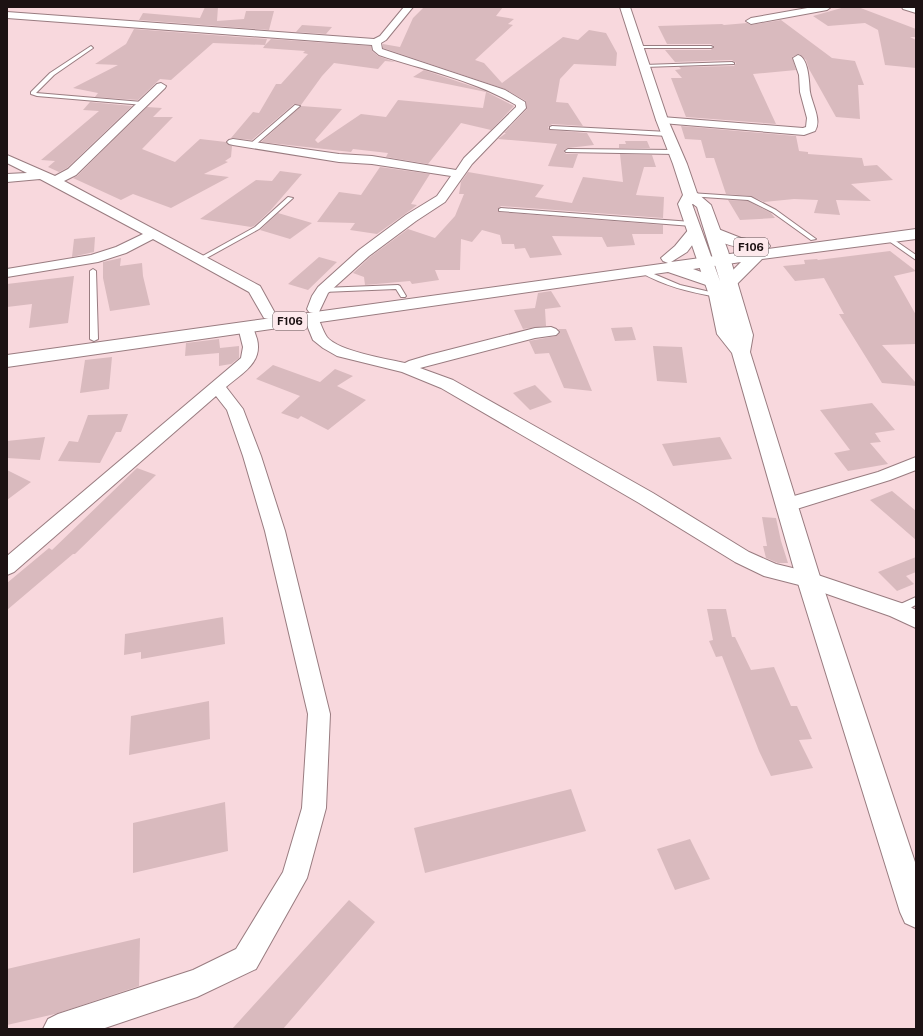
<svg xmlns="http://www.w3.org/2000/svg" width="923" height="1036" font-family="'Public Sans',sans-serif">
	<style>
		.building { fill: #d9babe }
		.lines { fill: none; stroke-linecap: round; stroke-linejoin: round }
		.lane-casing { stroke: #997c80; stroke-width: 2 }
		.street-casing { stroke: #997c80; stroke-width: 2 }
		.secondary-casing { stroke: #997c80; stroke-width: 2 }
		.primary-casing { stroke: #997c80; stroke-width: 2 }
		.lane { fill: #fff; fill-rule: evenodd }
		.street { fill: #fff; fill-rule: evenodd }
		.secondary { fill: #fff; fill-rule: evenodd }
		.primary { fill: #fff; fill-rule: evenodd }
		.labels { text-anchor: middle; dominant-baseline: central; stroke-width: 4; stroke-linejoin: round; paint-order: stroke }
		.shield { fill: #fde9ec; stroke: #605254; stroke-width: 1 }
		.shield-label { font-size: 11px; font-weight: bold; fill: #1c1213 }
	</style>
	<rect width="100%" height="100%" fill="#f8d8dd"/>
	<path class="building" d="M 205,7 L 218,7 L 217,21 L 244,19 L 246,11 L 274,11 L 269,30 L 139,20 L 143,13 L 200,18 Z
		M 424,7 L 503,7 L 496,16 L 514,19 L 508,24 L 513,25 L 475,60 L 484,63 L 502,83 L 563,37 L 578,40 L 589,30 L 606,33 L 617,53 L 616,66 L 574,64 L 560,79 L 556,102 L 568,103 L 583,126 L 552,124 L 548,127 L 550,130 L 587,133 L 594,145 L 568,148 L 564,150 L 564,152 L 566,154 L 578,154 L 573,168 L 548,166 L 557,144 L 498,139 L 506,133 L 504,133 L 527,109 L 526,101 L 505,89 L 383,48 L 383,44 L 400,47 L 413,18 Z
		M 845,7 L 858,7 L 916,29 L 916,37 L 910,37 L 916,40 L 916,68 L 885,65 L 878,30 L 865,23 L 828,26 L 813,16 Z
		M 781,20 L 832,58 L 855,61 L 864,85 L 858,85 L 860,119 L 836,117 L 809,69 L 806,60 L 799,54 L 792,57 L 796,70 L 753,74 L 776,124 L 686,117 L 671,78 L 682,78 L 675,70 L 681,69 L 679,67 L 734,66 L 736,63 L 732,60 L 675,62 L 665,50 L 711,50 L 714,46 L 711,44 L 667,44 L 658,26 L 722,24 L 724,25 L 747,23 L 751,25 Z
		M 302,25 L 332,27 L 326,34 L 296,32 Z
		M 134,29 L 267,39 L 265,45 L 271,39 L 371,46 L 372,51 L 378,56 L 395,62 L 385,61 L 378,69 L 334,63 L 322,76 L 301,105 L 294,104 L 252,140 L 231,138 L 253,112 L 259,113 L 276,84 L 281,84 L 308,54 L 303,53 L 305,51 L 263,48 L 265,45 L 213,43 L 171,80 L 160,79 L 138,100 L 95,97 L 98,93 L 73,88 L 118,65 L 95,64 L 126,44 Z
		M 424,70 L 483,90 L 514,106 L 491,130 L 461,123 L 428,164 L 386,157 L 388,153 L 353,149 L 351,152 L 261,142 L 301,106 L 342,109 L 315,140 L 318,143 L 361,114 L 386,117 L 398,100 L 483,108 L 486,92 L 413,77 Z
		M 90,102 L 132,106 L 67,168 L 59,172 L 48,167 L 55,161 L 41,160 L 99,111 L 83,110 Z
		M 147,107 L 162,108 L 153,117 L 173,117 L 142,149 L 175,162 L 200,139 L 226,142 L 232,146 L 231,157 L 225,161 L 228,162 L 204,174 L 229,177 L 171,208 L 133,194 L 121,200 L 73,178 L 77,176 Z
		M 681,126 L 796,136 L 799,151 L 808,152 L 808,154 L 862,158 L 864,166 L 877,165 L 893,180 L 851,184 L 871,201 L 836,200 L 840,215 L 814,213 L 818,200 L 794,199 L 764,202 L 751,196 L 726,194 L 714,158 L 706,158 L 701,140 L 685,139 Z
		M 625,141 L 647,141 L 650,148 L 619,148 L 619,144 L 626,144 Z
		M 620,154 L 652,155 L 656,167 L 644,167 L 636,195 L 664,197 L 663,218 L 501,206 L 498,209 L 498,212 L 663,225 L 663,234 L 632,234 L 635,245 L 607,247 L 602,237 L 552,236 L 562,255 L 530,258 L 525,248 L 515,249 L 514,244 L 502,244 L 500,235 L 482,230 L 472,242 L 461,239 L 460,270 L 435,270 L 439,280 L 412,284 L 410,281 L 365,285 L 364,277 L 353,273 L 370,257 L 408,229 L 435,238 L 455,216 L 464,194 L 459,194 L 461,182 L 468,172 L 544,185 L 535,197 L 572,203 L 583,177 L 623,182 Z
		M 380,167 L 430,174 L 411,204 L 417,205 L 412,209 L 377,234 L 350,230 L 355,223 L 317,222 L 339,192 L 361,195 Z
		M 280,171 L 302,174 L 270,211 L 254,226 L 251,227 L 200,219 L 256,180 L 272,181 Z
		M 728,200 L 748,201 L 771,213 L 775,218 L 740,220 Z
		M 278,213 L 312,223 L 290,239 L 260,230 Z
		M 95,237 L 94,252 L 72,257 L 74,239 Z
		M 890,251 L 916,271 L 894,276 L 916,315 L 916,344 L 882,345 L 916,383 L 916,386 L 882,383 L 839,314 L 844,314 L 824,278 L 795,281 L 783,266 L 805,264 L 804,260 L 817,259 L 818,260 Z
		M 319,257 L 337,262 L 308,290 L 288,284 Z
		M 121,258 L 120,266 L 142,263 L 143,276 L 150,305 L 110,311 L 103,278 L 103,262 Z
		M 74,276 L 68,323 L 29,328 L 32,304 L 7,307 L 7,284 Z
		M 551,291 L 561,307 L 545,309 L 546,326 L 523,329 L 514,310 L 535,308 L 538,293 Z
		M 632,327 L 636,340 L 615,341 L 611,328 Z
		M 558,329 L 566,329 L 592,391 L 564,388 L 549,353 L 535,354 L 529,341 L 556,336 L 560,332 Z
		M 219,339 L 220,348 L 239,346 L 239,358 L 231,364 L 219,366 L 219,353 L 185,356 L 186,343 Z
		M 653,346 L 682,347 L 687,383 L 657,381 Z
		M 112,357 L 109,389 L 80,393 L 85,360 Z
		M 273,365 L 320,382 L 335,369 L 353,376 L 337,386 L 366,400 L 328,430 L 301,416 L 298,419 L 281,413 L 300,396 L 256,379 Z
		M 535,385 L 552,402 L 530,410 L 513,393 Z
		M 872,403 L 895,430 L 875,433 L 881,442 L 870,443 L 888,464 L 848,471 L 834,453 L 850,450 L 820,410 Z
		M 128,414 L 121,432 L 116,432 L 100,463 L 58,461 L 69,441 L 78,442 L 88,415 Z
		M 45,437 L 40,460 L 7,458 L 7,441 Z
		M 720,437 L 732,459 L 673,466 L 662,444 Z
		M 137,468 L 156,475 L 75,554 L 73,554 L 7,610 L 7,583 L 49,548 L 52,550 Z
		M 7,470 L 31,482 L 7,500 Z
		M 892,491 L 916,511 L 916,540 L 870,500 Z
		M 762,517 L 776,518 L 781,541 L 788,563 L 778,563 L 766,558 L 763,546 L 767,546 Z
		M 916,557 L 916,572 L 906,576 L 914,584 L 897,591 L 878,572 Z
		M 707,609 L 726,609 L 732,637 L 735,637 L 751,670 L 774,667 L 791,706 L 797,706 L 812,739 L 799,740 L 813,768 L 771,776 L 759,751 L 722,656 L 716,657 L 709,641 L 713,640 Z
		M 223,617 L 225,644 L 141,659 L 141,652 L 124,655 L 125,634 Z
		M 209,701 L 210,739 L 129,755 L 131,716 Z
		M 571,789 L 586,831 L 425,873 L 414,828 Z
		M 225,802 L 228,851 L 133,873 L 133,823 Z
		M 690,839 L 710,879 L 675,890 L 657,849 Z
		M 349,900 L 375,922 L 283,1029 L 232,1029 Z
		M 140,938 L 139,986 L 55,1014 L 7,1025 L 7,969 Z"/>
	<g class="lines">
		<defs>
			<path id="lane" d="M 91,46 L 93,48 L 54,75 L 36,93 L 142,102 L 145,104 L 144,105 L 37,96 L 31,94 L 31,92 L 50,73 Z
				M 636,46 L 711,46 L 713,47 L 711,48 L 638,48 Z
				M 732,62 L 734,63 L 734,64 L 644,67 L 642,66 L 644,65 Z
				M 295,105 L 300,106 L 254,146 L 250,146 L 250,144 Z
				M 552,126 L 668,132 L 671,134 L 668,136 L 550,129 L 550,127 Z
				M 568,149 L 675,150 L 678,152 L 675,154 L 566,152 L 565,151 Z
				M 690,193 L 751,197 L 776,210 L 816,239 L 811,240 L 772,212 L 748,200 L 688,196 L 688,194 Z
				M 288,197 L 293,198 L 259,229 L 203,260 L 199,260 L 199,258 L 255,227 Z
				M 501,208 L 692,222 L 695,224 L 692,226 L 499,211 L 499,209 Z
				M 886,237 L 890,237 L 916,255 L 916,260 L 886,239 Z
				M 93,269 L 96,271 L 98,339 L 94,341 L 90,339 L 90,271 Z
				M 642,269 L 680,285 L 719,294 L 720,295 L 717,297 C 689,292 664,286 640,272 L 640,270 Z
				M 398,285 L 400,286 L 406,296 L 405,297 L 401,297 L 396,289 L 323,292 L 320,290 L 323,288 Z
				M 916,597 L 916,605 C 909,608 901,615 894,613 L 892,610 L 894,607 Z"/>
			<path id="street" d="M 404,7 L 413,7 L 386,40 L 381,43 L 382,49 L 505,90 L 525,102 L 526,108 L 472,164 L 445,202 L 416,221 L 369,256 L 328,293 L 319,312 L 314,313 L 309,312 L 307,309 L 312,296 L 318,287 L 359,250 L 406,215 L 437,196 L 451,176 L 372,164 L 339,162 L 233,145 L 229,144 L 227,142 L 229,140 L 233,139 L 339,154 L 372,156 L 456,170 L 464,158 L 516,107 L 516,105 C 474,80 424,70 379,55 L 373,50 L 372,45 L 7,18 L 7,12 L 374,39 L 380,36 Z
				M 813,7 L 831,7 L 827,10 L 751,24 L 746,21 L 751,18 Z
				M 902,7 L 916,7 L 916,13 L 903,9 Z
				M 798,55 C 809,58 809,83 810,92 C 812,104 822,120 815,131 L 804,135 L 662,123 L 656,120 L 662,117 L 803,128 L 806,127 L 807,118 L 800,92 L 799,75 L 793,58 Z
				M 161,83 L 166,86 L 165,88 L 76,175 L 64,181 L 260,286 L 276,315 L 274,318 L 269,319 L 264,318 L 249,292 L 153,239 L 126,253 L 98,262 L 7,277 L 7,269 L 91,255 L 116,247 L 143,234 L 40,179 L 7,182 L 7,174 L 27,173 L 7,163 L 7,155 L 55,176 L 68,169 L 157,84 Z
				M 311,314 L 316,315 C 321,322 322,330 327,337 C 338,351 387,359 405,363 L 409,361 L 429,355 L 535,328 L 551,327 L 556,329 L 559,332 L 556,335 L 535,338 L 420,368 L 453,380 L 653,493 L 749,552 L 776,564 L 809,572 L 904,604 L 916,610 L 916,628 L 890,616 L 807,587 L 764,576 L 735,562 L 639,503 L 441,388 L 402,372 L 337,356 L 323,348 L 313,340 L 304,318 L 306,315 Z
				M 246,322 L 251,324 C 254,328 255,334 257,339 C 263,363 242,373 226,387 L 243,409 L 261,456 L 285,531 L 330,714 L 326,808 L 307,878 L 256,969 L 197,997 L 102,1029 L 43,1029 L 48,1019 L 58,1014 L 193,970 L 236,949 L 283,872 L 302,808 L 308,714 L 265,531 L 243,456 L 227,410 L 216,396 L 14,572 L 7,575 L 7,556 L 241,358 L 243,347 L 238,327 L 241,324 Z
				M 916,457 L 916,470 L 890,480 L 787,512 L 780,510 L 778,505 L 780,500 L 878,472 Z"/>
			<path id="secondary" d="M 620,7 L 630,7 L 668,120 L 687,164 L 697,193 L 711,205 L 728,251 L 753,335 L 750,352 L 821,580 L 916,865 L 916,928 L 905,923 L 900,912 L 797,580 L 732,353 L 717,334 L 709,295 L 678,204 L 683,195 L 673,164 L 656,120 ZM 693,204 L 697,207 L 720,281 L 692,204 Z"/>
			<path id="primary" d="M 694,227 L 699,229 L 702,232 L 687,252 L 671,262 L 759,250 C 745,249 714,244 705,232 L 708,229 L 713,227 L 741,238 L 768,243 L 770,246 L 768,249 L 916,229 L 916,239 L 762,259 L 735,286 L 729,287 L 723,286 L 721,282 L 741,262 L 693,269 L 718,278 L 720,282 L 718,286 L 712,287 L 668,272 L 7,367 L 7,355 L 668,263 L 663,261 L 661,258 L 675,246 L 689,229 Z"/>
		</defs>
		<use href="#lane" class="lane-casing"/>
		<use href="#street" class="street-casing"/>
		<use href="#secondary" class="secondary-casing"/>
		<use href="#primary" class="primary-casing"/>
		<use href="#lane" class="lane"/>
		<use href="#street" class="street"/>
		<use href="#secondary" class="secondary"/>
		<use href="#primary" class="primary"/>
	</g>
	<g class="labels">
		<g class="shield">
			<rect x="734" y="238" width="34" height="18" rx="3"/>
			<rect x="273" y="312" width="34" height="18" rx="3"/>
		</g>
		<g class="shield-label">
			<text x="751" y="247">F106</text>
			<text x="290" y="321">F106</text>
		</g>
	</g>
	<rect width="923" height="1036" fill="none" stroke="#1c1213" stroke-width="16"/>
</svg>
